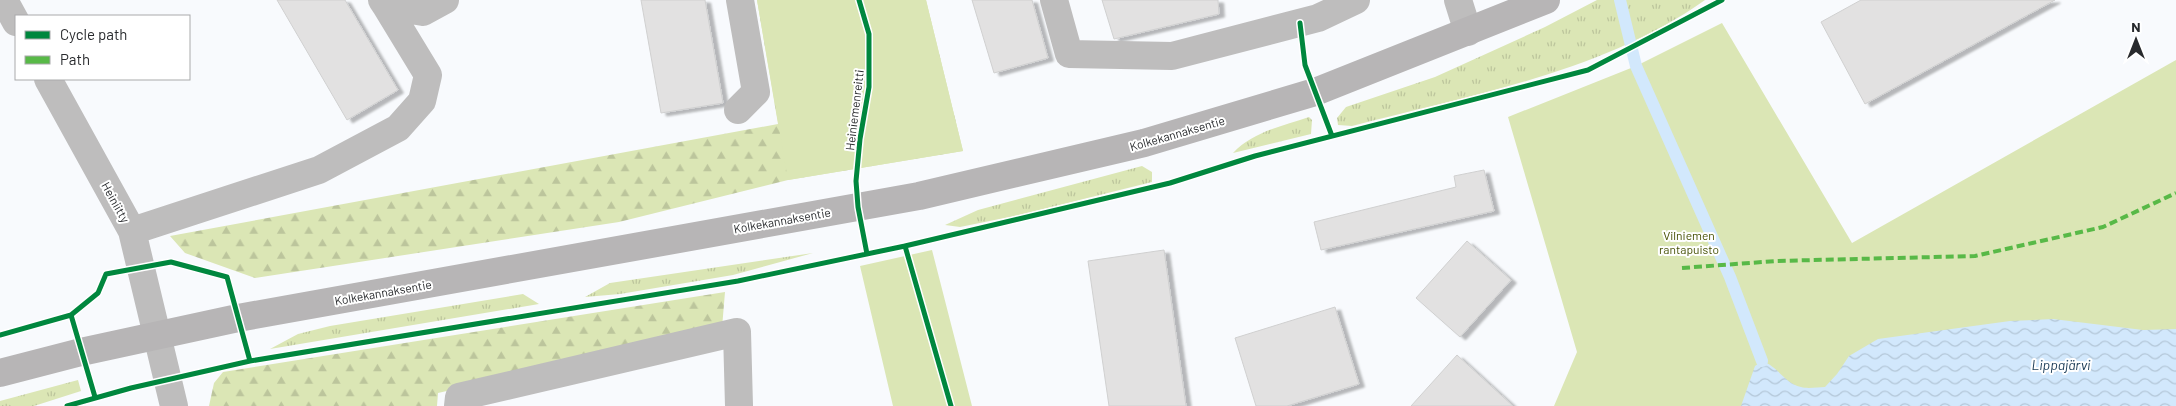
<svg xmlns="http://www.w3.org/2000/svg" width="2176" height="406" font-family="Barlow,sans-serif">
	<style>
		.grass { fill: url(#grass-tufts) }
		.forest { fill: url(#forest-firs) }
		.green { fill: #dbe6b5 }
		.water { fill: url(#water-waves) }
		.lines { fill: none; stroke-linecap: round; stroke-linejoin: round }
		.stream { stroke: #d2e8fc; stroke-width: 12 }
		.building { fill: #e2e1e1; stroke: #d0d0d0; filter: url(#shadow) }
		.minor { stroke: #bebdbd; stroke-width: 28 }
		.major { stroke: #b7b5b6; stroke-width: 28 }
		.quiet { stroke: #58b947; stroke-width: 4; stroke-dasharray: 8 4; stroke-linecap: butt }
		.cycleway-casing { stroke: #fff; stroke-width: 8 }
		.cycleway { stroke: #00873e; stroke-width: 5 }
		.labels { text-anchor: middle; dominant-baseline: central; stroke-width: 4; stroke-linejoin: round; paint-order: stroke }
		.street-label { font-size: 12px; fill: #282a2d; stroke: #fff }
		.park-label { font-size: 12px; fill: #465004; stroke: #fff }
		.water-label { font-size: 14px; font-style: italic; fill: #1b3b56; stroke: #fff }
	</style>
	<defs>
		<pattern id="grass-tufts" width="24" height="20" patternUnits="userSpaceOnUse" patternTransform="scale(1.25)"><rect width="24" height="20" fill="#dbe6b5"/><path d="M3 7l-1-3M5 7V3M7 7l1-3M15 17l-1-3M17 17v-4M19 17l1-3" fill="none" stroke="#bcc59c"/></pattern>
		<pattern id="forest-firs" width="22" height="20" patternUnits="userSpaceOnUse" patternTransform="scale(1.25)"><rect width="22" height="20" fill="#dbe6b5"/><path d="M5 1l3.5 6h-7zM16 11l3.5 6h-7z" fill="#bcc59c"/></pattern>
		<pattern id="water-waves" width="16" height="10" patternUnits="userSpaceOnUse" patternTransform="scale(1.25)"><rect width="16" height="10" fill="#d2e8fc"/><path d="M0 5q4-4 8 0t8 0" fill="none" stroke="#b4c7d8"/></pattern>
		<filter id="shadow"><feDropShadow dx="5.5" dy="3" stdDeviation="1" flood-color="#0004"/></filter>
	</defs>
	<rect width="100%" height="100%" fill="#f8fafd"/>
	<path class="grass" d="M 1597,0 L 1705,0 C 1604,72 1470,95 1352,126 L 1338,125 L 1337,118 L 1346,107 L 1435,77 L 1545,27 Z
		M 1309,117 L 1312,120 L 1311,134 L 1233,153 C 1253,132 1282,126 1309,117 Z
		M 1142,166 L 1152,172 L 1152,182 L 1019,215 L 960,227 L 945,225 L 978,210 Z
		M 813,253 L 733,275 L 620,294 L 585,297 L 610,283 Z
		M 523,294 L 539,304 L 270,349 L 298,334 L 330,326 Z
		M 78,380 L 81,391 L 34,406 L 0,406 L 0,401 Z"/>
	<path class="forest" d="M 757,0 L 926,0 L 963,151 L 788,180 L 619,222 L 255,278 L 185,253 L 170,236 L 778,124 Z
		M 725,292 L 722,328 L 438,393 L 437,406 L 209,406 L 214,383 L 223,372 Z"/>
	<path class="green" d="M 757,0 L 926,0 L 963,151 L 788,180 Z
		M 1722,23 L 1852,243 L 2176,60 L 2176,406 L 1554,406 L 1577,352 L 1508,117 L 1636,66 Z
		M 932,250 L 972,406 L 893,406 L 860,266 Z"/>
	<path class="water" d="M 2053,319 L 2143,330 L 2176,329 L 2176,406 L 1741,406 L 1755,366 L 1762,361 C 1779,367 1784,383 1801,387 C 1808,389 1818,387 1825,387 L 1837,374 L 1849,356 L 1878,339 L 2010,321 Z"/>
	<g class="lines">
		<path class="stream" d="M 1620,0 L 1636,66 L 1730,277 L 1762,361"/>
	</g>
	<path class="building" d="M 277,0 L 345,0 L 398,90 L 347,120 Z
		M 641,0 L 705,0 L 723,103 L 661,113 Z
		M 972,0 L 1032,0 L 1048,58 L 994,73 Z
		M 1102,0 L 1218,0 L 1219,14 L 1114,39 Z
		M 1861,0 L 2055,0 L 1865,104 L 1821,22 Z
		M 1484,170 L 1494,211 L 1321,250 L 1314,222 L 1456,187 L 1454,176 Z
		M 1467,241 L 1511,280 L 1460,337 L 1416,298 Z
		M 1164,250 L 1186,406 L 1109,406 L 1088,261 Z
		M 1335,307 L 1359,384 L 1287,406 L 1256,406 L 1235,338 Z
		M 1457,355 L 1513,406 L 1411,406 Z"/>
	<g class="lines">
		<path class="minor" d="M 4,0 L 16,22
			M 382,0 L 386,6 L 423,12 L 445,0
			M 1054,0 L 1069,54 L 1172,56 L 1318,18 L 1356,0
			M 1458,0 L 1468,32
			M 48,79 L 132,231 L 174,406
			M 738,110 L 756,92 L 740,0
			M 132,231 L 319,170 L 398,128 L 422,101 L 428,75 L 386,6
			M 458,406 L 459,397 L 737,332 L 739,406"/>
		<path class="major" d="M 0,373 L 81,352 L 238,318 L 919,196 L 1144,143 L 1315,92 L 1546,0"/>
		<path class="quiet" d="M 1682,268 L 1776,261 L 1975,256 L 2103,227 L 2176,193"/>
		<defs>
			<path id="cycleway" d="M 859,0 L 869,34 L 869,87 L 860,139 L 856,181 L 858,207 L 867,254
				M 1300,23 L 1305,65 L 1332,136
				M 905,246 L 951,406
				M 71,315 L 95,397
				M 0,335 L 71,315 L 98,293 L 106,274 L 171,262 L 227,277 L 250,361
				M 67,406 L 131,388 L 250,361 L 738,281 L 905,246 L 1170,183 L 1255,156 L 1588,70 L 1722,0"/>
		</defs>
		<use href="#cycleway" class="cycleway-casing"/>
		<use href="#cycleway" class="cycleway"/>
	</g>
	<g class="labels">
		<g class="street-label">
			<text transform="translate(854 110) rotate(-83)">Heiniemenreitti</text>
			<text transform="translate(1177 133) rotate(-16)">Kolkekannaksentie</text>
			<text transform="translate(116 202) rotate(61)">Heiniitty</text>
			<text transform="translate(782 220) rotate(-10)">Kolkekannaksentie</text>
			<text transform="translate(383 292) rotate(-10)">Kolkekannaksentie</text>
		</g>
		<g class="park-label">
			<text x="1689" y="235">Vilniemen<tspan x="1689" dy="14">rantapuisto</tspan></text>
		</g>
		<g class="water-label">
			<text x="2061" y="364">Lippajärvi</text>
		</g>
	</g>
	<rect x="15" y="15" width="175" height="65" fill="#ffffff" stroke="#a9aaab"/>
	<rect x="25" y="31" width="25" height="8" fill="#00873e" stroke="#a9aaab"/>
	<text x="60" y="40" font-size="15" fill="#282a2d">Cycle path</text>
	<rect x="25" y="56" width="25" height="8" fill="#58b947" stroke="#a9aaab"/>
	<text x="60" y="65" font-size="15" fill="#282a2d">Path</text>
	<g transform="translate(2136 40)" stroke="#ffffff" stroke-width="4" paint-order="stroke">
	<path d="M0-4L9 19L0 12L-9 19Z" fill="#282a2d"/>
	<text y="-8" font-size="14" font-weight="bold" text-anchor="middle" fill="#282a2d">N</text>
	</g>
</svg>
